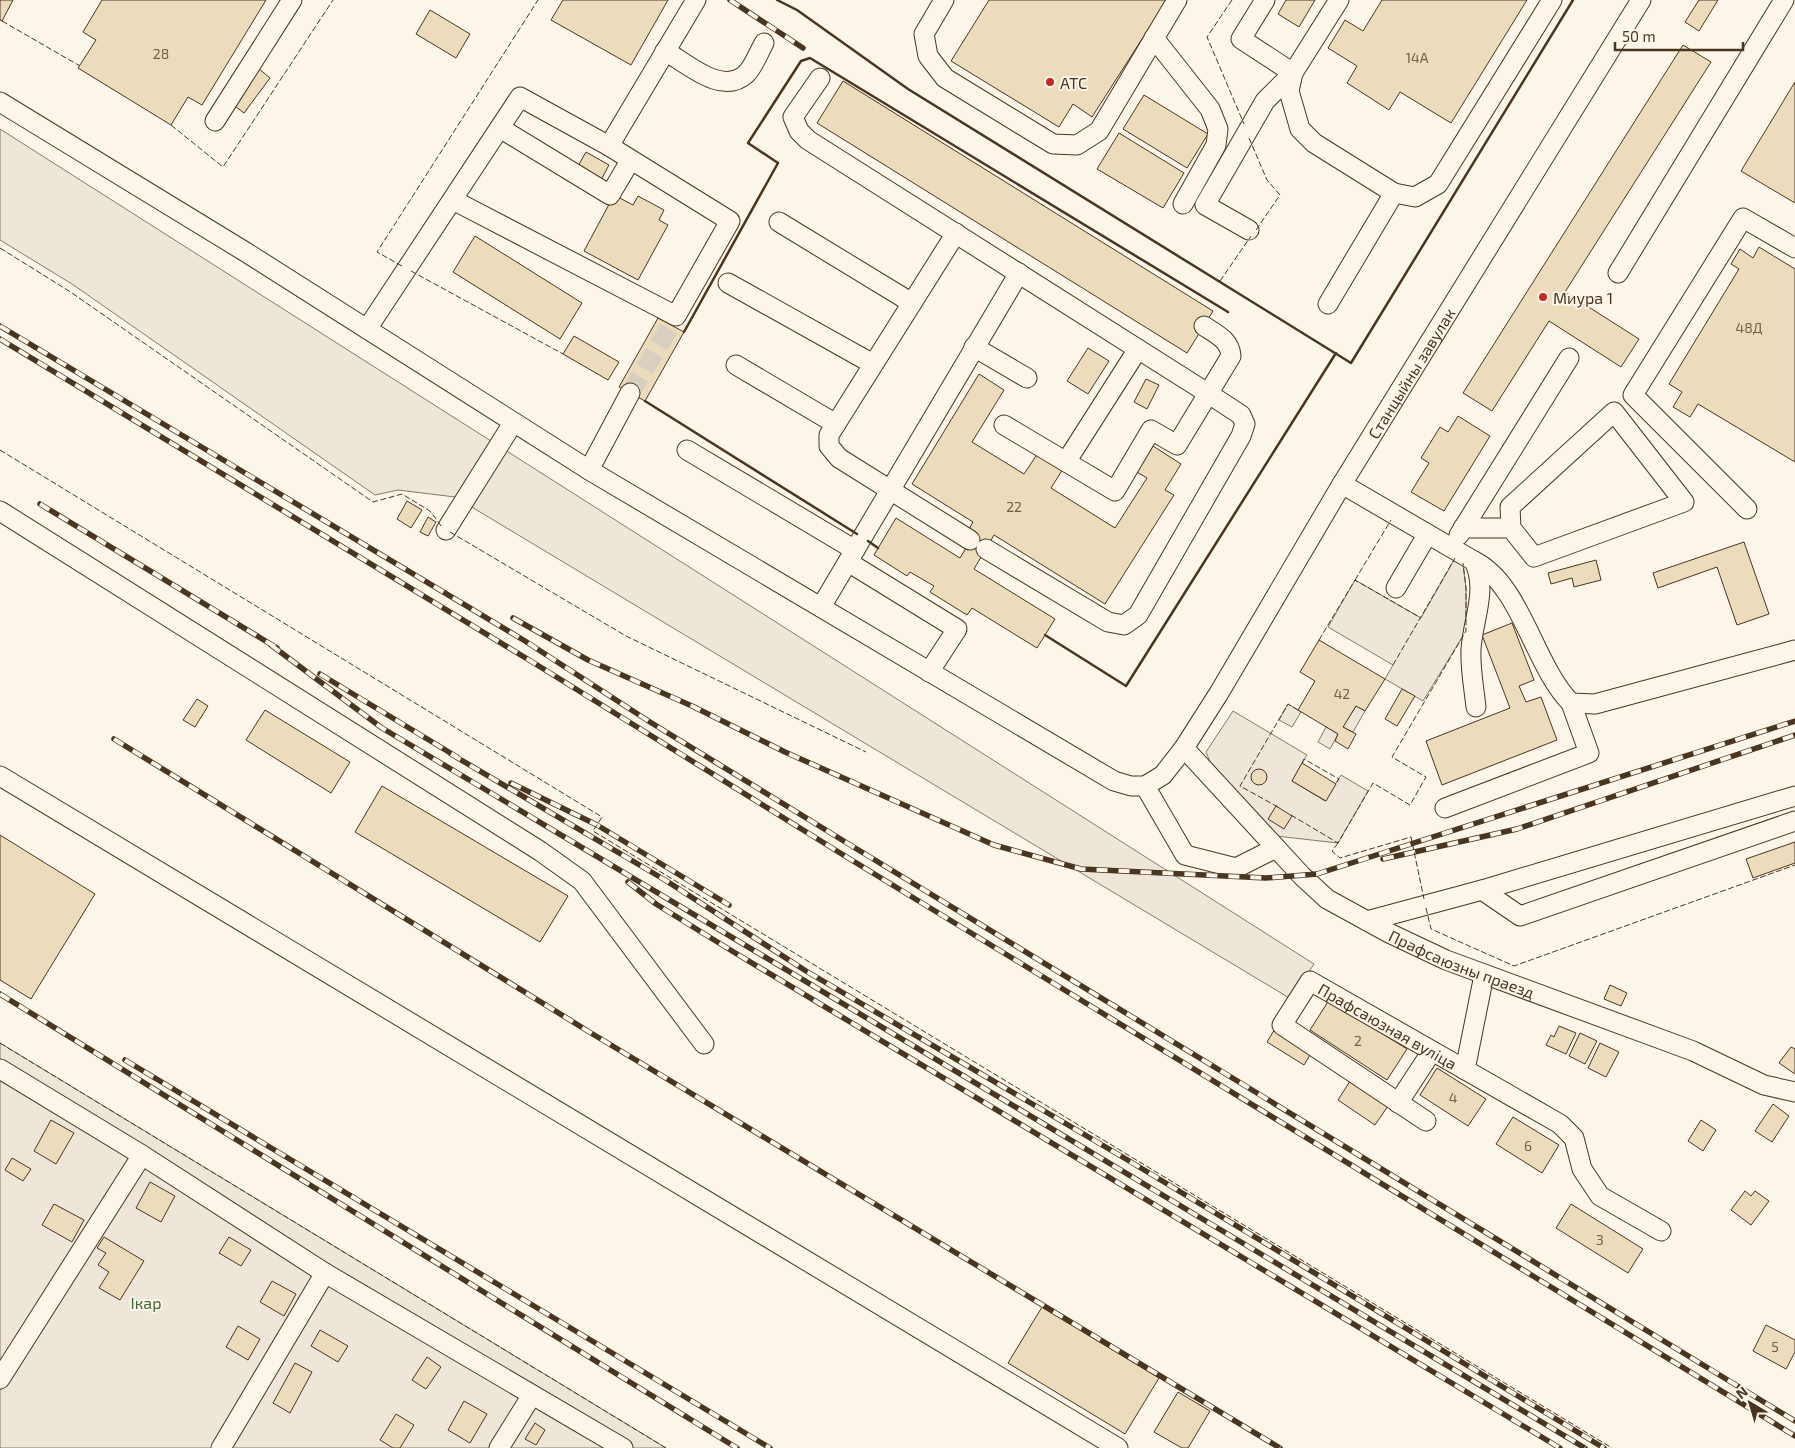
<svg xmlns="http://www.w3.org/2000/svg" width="1795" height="1448" font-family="'Exo 2',sans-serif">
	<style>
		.green { fill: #ede6d9; stroke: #887966 }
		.building { fill: #ecdcbc; stroke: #4a3520 }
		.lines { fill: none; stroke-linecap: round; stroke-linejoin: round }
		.minor-tunnel { stroke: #d8cfc1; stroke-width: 19; stroke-dasharray: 19 9; stroke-linecap: butt }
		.minor-casing { stroke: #4a3520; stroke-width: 21 }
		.minor { stroke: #fbf6e9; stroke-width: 19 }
		.rail-casing { stroke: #4a3520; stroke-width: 5.5 }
		.rail { stroke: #fbf6e9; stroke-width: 4; stroke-dasharray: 11; stroke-linecap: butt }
		.fence { stroke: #4a3520; stroke-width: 1; stroke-dasharray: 6 2.5; stroke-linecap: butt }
		.wall { stroke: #4a3520; stroke-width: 2.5 }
		.poi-dot { fill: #c62828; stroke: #fbf6e9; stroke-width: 2 }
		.labels { text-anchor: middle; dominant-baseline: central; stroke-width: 4; stroke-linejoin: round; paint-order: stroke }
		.number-label { font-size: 14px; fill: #725f47 }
		.poi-label { font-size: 16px; fill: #4a3520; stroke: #fbf6e9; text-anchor: start }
		.street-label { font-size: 16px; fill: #4a3520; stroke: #fbf6e9 }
		.park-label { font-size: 16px; fill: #436837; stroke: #fbf6e9 }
	</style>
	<rect width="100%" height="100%" fill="#fbf6e9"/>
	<path class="green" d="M 0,129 L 1314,964 L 1291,999 L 455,497 L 398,490 L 375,495 L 72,284 L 0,240 Z
		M 1461,548 L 1466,588 L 1466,631 L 1423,701 L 1385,679 L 1393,665 L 1328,627 L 1355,580 L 1421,618 Z
		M 1288,704 L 1301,712 L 1292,727 L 1279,720 Z
		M 1356,706 L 1365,711 L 1353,732 L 1343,727 Z
		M 1233,711 L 1307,755 L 1292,781 L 1325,801 L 1341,775 L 1368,791 L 1338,843 L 1276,836 L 1211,764 L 1206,752 Z
		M 1326,727 L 1338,734 L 1330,749 L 1318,742 Z
		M 0,1043 L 666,1448 L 0,1448 Z"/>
	<path class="building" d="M 0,0 L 13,0 L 2,21 L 0,20 Z
		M 102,0 L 266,0 L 202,105 L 188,97 L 171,125 L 78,68 L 96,40 L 83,32 Z
		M 563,0 L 668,0 L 631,65 L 551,20 Z
		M 989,0 L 1167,0 L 1092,117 L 1073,104 L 1059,127 L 951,61 Z
		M 1286,0 L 1315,0 L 1299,27 L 1278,14 Z
		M 1382,0 L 1527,0 L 1451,123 L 1400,92 L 1389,110 L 1347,83 L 1357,66 L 1328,48 L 1345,20 L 1363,31 Z
		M 1699,0 L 1718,0 L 1699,31 L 1685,22 Z
		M 430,10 L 470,34 L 456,58 L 416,34 Z
		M 1683,45 L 1711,62 L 1565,292 L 1639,339 L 1621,367 L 1549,321 L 1492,411 L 1463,393 Z
		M 258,68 L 270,78 L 244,113 L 231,103 Z
		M 843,81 L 1213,311 L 1187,353 L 817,123 Z
		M 1795,82 L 1795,203 L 1741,171 Z
		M 1144,95 L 1208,134 L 1187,168 L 1123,129 Z
		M 1119,133 L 1184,173 L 1163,208 L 1097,169 Z
		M 586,152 L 609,165 L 601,180 L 578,166 Z
		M 614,195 L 633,205 L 638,196 L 664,210 L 659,220 L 668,225 L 638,280 L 584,251 Z
		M 475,236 L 582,303 L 560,339 L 453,272 Z
		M 1759,247 L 1795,269 L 1795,462 L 1698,404 L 1690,417 L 1673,407 L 1682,392 L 1669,384 L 1739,269 L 1731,264 L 1740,249 L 1753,258 Z
		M 658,318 L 684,332 L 645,401 L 619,387 Z
		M 574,336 L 619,362 L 608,380 L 563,354 Z
		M 1088,348 L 1109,361 L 1088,394 L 1067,381 Z
		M 979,374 L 1004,390 L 972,442 L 1024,474 L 1038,453 L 1063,469 L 1051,488 L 1115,528 L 1147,478 L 1137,472 L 1153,446 L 1181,464 L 1165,490 L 1174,495 L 1105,604 L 994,535 L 974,569 L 1055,619 L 1037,648 L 972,608 L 967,615 L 930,592 L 934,586 L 910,572 L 907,576 L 874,555 L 896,518 L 960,558 L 975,533 L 969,529 L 973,522 L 912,484 Z
		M 1146,379 L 1159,385 L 1147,409 L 1134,402 Z
		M 1458,416 L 1490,436 L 1444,511 L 1411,492 L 1429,463 L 1421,458 L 1440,427 L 1448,432 Z
		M 407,501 L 422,510 L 411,528 L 397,519 Z
		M 428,517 L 436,522 L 428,536 L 420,532 Z
		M 1744,542 L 1769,614 L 1737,625 L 1717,567 L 1658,588 L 1653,573 Z
		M 1596,560 L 1601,580 L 1574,587 L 1572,578 L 1551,584 L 1548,573 Z
		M 1512,623 L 1534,680 L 1519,686 L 1526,702 L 1541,697 L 1557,740 L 1442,785 L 1426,741 L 1510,708 L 1482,635 Z
		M 1319,640 L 1385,679 L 1365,711 L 1356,706 L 1343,727 L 1356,734 L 1348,749 L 1335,741 L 1338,734 L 1298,710 L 1315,681 L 1300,672 Z
		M 1402,689 L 1415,696 L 1397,726 L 1385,719 Z
		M 197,699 L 208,706 L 195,727 L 183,720 Z
		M 265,710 L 350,762 L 331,793 L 246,740 Z
		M 1302,763 L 1336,784 L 1326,801 L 1292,781 Z
		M1251 777a8 8 0 1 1 16 0a8 8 0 1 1-16 0Z
		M 382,786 L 568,896 L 540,942 L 355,832 Z
		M 1276,806 L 1292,816 L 1284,829 L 1268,819 Z
		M 0,835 L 95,894 L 31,999 L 0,980 Z
		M 1795,842 L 1795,863 L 1753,878 L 1746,859 Z
		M 1610,985 L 1627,993 L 1621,1006 L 1604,999 Z
		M 1329,1000 L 1407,1049 L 1387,1080 L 1310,1030 Z
		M 1559,1026 L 1576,1033 L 1566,1054 L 1546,1045 L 1551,1035 L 1554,1037 Z
		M 1276,1027 L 1313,1050 L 1304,1065 L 1267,1042 Z
		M 1580,1033 L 1597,1041 L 1585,1064 L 1569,1056 Z
		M 1600,1043 L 1619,1052 L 1606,1077 L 1588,1068 Z
		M 1791,1047 L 1795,1049 L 1795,1074 L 1779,1063 Z
		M 1437,1068 L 1486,1099 L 1468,1126 L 1420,1095 Z
		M 1352,1078 L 1390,1103 L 1375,1125 L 1338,1100 Z
		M 1773,1104 L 1789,1116 L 1772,1142 L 1755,1131 Z
		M 1513,1117 L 1559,1145 L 1542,1173 L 1496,1144 Z
		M 51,1120 L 74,1133 L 56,1164 L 34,1151 Z
		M 1701,1120 L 1716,1130 L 1703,1151 L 1688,1141 Z
		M 12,1158 L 31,1169 L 23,1181 L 5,1170 Z
		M 150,1182 L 175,1196 L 161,1222 L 136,1208 Z
		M 1745,1191 L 1751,1196 L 1755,1191 L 1769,1201 L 1751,1225 L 1731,1210 Z
		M 54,1204 L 84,1220 L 72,1242 L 42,1225 Z
		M 1571,1204 L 1643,1249 L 1628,1273 L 1556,1228 Z
		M 104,1237 L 144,1261 L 120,1300 L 99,1288 L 109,1272 L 98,1265 L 106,1253 L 97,1248 Z
		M 229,1237 L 251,1250 L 241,1266 L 219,1253 Z
		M 272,1281 L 296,1294 L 284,1316 L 260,1302 Z
		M 1042,1307 L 1159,1378 L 1125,1434 L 1008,1363 Z
		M 1766,1325 L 1795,1340 L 1795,1352 L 1786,1369 L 1753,1351 Z
		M 238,1326 L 260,1339 L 248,1360 L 226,1347 Z
		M 320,1330 L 348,1346 L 338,1362 L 311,1346 Z
		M 427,1357 L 441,1367 L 426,1389 L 412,1380 Z
		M 295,1363 L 312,1372 L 290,1413 L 273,1403 Z
		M 1178,1392 L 1210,1411 L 1188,1448 L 1182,1448 L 1154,1432 Z
		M 464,1401 L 487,1414 L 470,1443 L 448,1430 Z
		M 396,1414 L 414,1425 L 400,1448 L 393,1448 L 380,1440 Z
		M 535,1423 L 545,1430 L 536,1445 L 525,1439 Z"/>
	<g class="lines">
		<path class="minor-tunnel" d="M 630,393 L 671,325"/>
		<defs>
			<g id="minor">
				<path d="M 944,0 L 924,34 L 928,56 L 945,78 L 1053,144 L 1077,145 L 1099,131 L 1177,0"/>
				<path d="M 1339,0 L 1293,73 L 1289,91 L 1300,129 L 1314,143 L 1394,193 L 1415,197 L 1438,184 L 1552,0"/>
				<path d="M 1154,38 L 1210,109 L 1218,129 L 1216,145 L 1183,204"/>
				<path d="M 665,51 C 688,64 722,96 746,74 C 754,66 759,52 764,43"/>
				<path d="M 820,78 L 793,117 L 799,131 L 808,140 L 1209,394 L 1241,415 L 1245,424 L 1241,436 L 1138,615 L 1124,625 L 1108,622 L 986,549"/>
				<path id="s1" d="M 0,102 L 244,251 L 589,470 L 1114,781 L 1131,786 L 1145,786 L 1163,775 L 1184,748 L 1219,693 L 1342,484 L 1641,0"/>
				<path d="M 215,121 L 292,0"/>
				<path d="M 500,128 L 610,195 L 630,161"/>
				<path d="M 453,200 L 676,316 L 730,221 L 609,146 L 696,0"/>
				<path d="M 779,222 L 912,303"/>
				<path d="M 1249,230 L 1205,205 L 1265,101 L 1293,73 L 1241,39 L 1265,0"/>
				<path d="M 956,233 L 829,435 L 829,446 L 839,458 L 970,540"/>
				<path d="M 1618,273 L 1784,0"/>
				<path d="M 728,283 L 873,364"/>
				<path d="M 1328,304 L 1394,193"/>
				<path d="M 367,329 L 520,97 L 609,146"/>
				<path d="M 974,347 L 1027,378"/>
				<path d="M 736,365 L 836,424"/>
				<path d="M 1004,425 L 1115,491 L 1151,430 L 1177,445 L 1231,356 C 1230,340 1216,334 1204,326"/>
				<path d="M 687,450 L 855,550"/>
				<path d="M 1066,462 L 1138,349"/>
				<path d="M 589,470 L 630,393"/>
				<path d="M 1342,484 L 1474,561 C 1488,590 1473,619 1471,649 C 1470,668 1474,688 1476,707"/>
				<path d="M 1747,509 L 1633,395 L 1743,218 L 1795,248"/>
				<path d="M 0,511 L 540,851 L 582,881 L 704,1044"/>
				<path d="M 1463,528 L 1511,528 L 1534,557 L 1684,502 L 1614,412 L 1510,507 L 1511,528"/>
				<path d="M 446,530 L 513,423"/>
				<path d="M 1459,535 L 1569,358"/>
				<path d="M 1474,561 C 1521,584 1534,666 1571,703 L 1595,704 L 1795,650"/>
				<path d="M 848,562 L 957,629 L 929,672"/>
				<path d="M 1396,588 L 1427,535"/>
				<path d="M 821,607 L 1019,273"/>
				<path id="s2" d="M 1184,748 L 1302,876 L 1327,899 L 1389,933 L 1446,960 L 1693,1051 L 1764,1085 L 1795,1092"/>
				<path d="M 0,776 L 1118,1448"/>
				<path d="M 1145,786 L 1185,855 L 1236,868 L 1276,848"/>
				<path d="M 1445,808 L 1589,753 L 1571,703"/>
				<path d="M 1482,890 L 1795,796"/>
				<path d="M 1367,921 L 1482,890 L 1520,916 L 1795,821"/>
				<path d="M 0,1069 L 142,1155 L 325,1273"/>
				<path d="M 1465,1070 L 1484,975"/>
				<path d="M 1398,1103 L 1432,1051"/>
				<path id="s3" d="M 1426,1121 L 1282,1025 L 1310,981 L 1560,1124 L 1574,1138 L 1582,1169 L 1600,1196 L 1661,1231"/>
				<path d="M 0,1379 L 142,1155"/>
				<path d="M 221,1448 L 325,1273 L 623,1448"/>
				<path d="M 499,1448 L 532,1395"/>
			</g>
		</defs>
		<use href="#minor" class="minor-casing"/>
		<use href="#minor" class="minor"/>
		<defs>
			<path id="rail" d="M 730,0 L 803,48
				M 0,326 L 525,641 L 650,722 L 847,843 L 1795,1421
				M 0,339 L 534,663 L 845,856 L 1795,1436
				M 40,504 L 277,648
				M 513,618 L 588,660 L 692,706 L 785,752 L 994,845 L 1081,869 L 1266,878 L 1317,874 L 1795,721
				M 271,645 L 382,728 L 486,790 L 1585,1448
				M 320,674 L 457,757
				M 114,739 L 591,1033 L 1280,1448
				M 451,754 L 665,880 L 806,971 L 1126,1159 L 1604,1448
				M 511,783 L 597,825 L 729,905
				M 1383,859 L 1517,829 L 1795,735
				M 628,882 L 656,904 L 732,951 L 1560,1448
				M 0,994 L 737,1448
				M 125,1060 L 770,1448"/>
		</defs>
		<use href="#rail" class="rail-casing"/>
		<use href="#rail" class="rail"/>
		<path class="fence" d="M 1232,0 L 1207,37 L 1244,124
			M 2,21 L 80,66
			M 171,125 L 223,167 L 333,0
			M 1249,138 L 1267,180 L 1280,195 L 1256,230
			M 0,248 L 69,291 L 373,502 L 402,494 L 430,511 L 442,527
			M 402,266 L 377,252 L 538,0
			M 411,271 L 563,354
			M 1220,281 L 1251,236
			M 0,450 L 602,817 L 593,831 L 1612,1448
			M 450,532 L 626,636 L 866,752
			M 1355,580 L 1391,520
			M 1319,640 L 1355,580 L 1421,618
			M 1393,665 L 1455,558
			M 1302,763 L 1304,759 L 1339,779 L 1336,784
			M 1278,807 L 1240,786 L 1288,704 L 1298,710
			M 1291,815 L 1338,843 L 1373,783 L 1410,805 L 1426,777 L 1392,757 L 1466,631 L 1466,588 L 1463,563
			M 1338,843 L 1332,851 L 1340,858 L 1411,837 L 1424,899
			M 1426,908 L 1431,929 L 1514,966 L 1795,865
			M 0,1043 L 666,1448"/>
		<path class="wall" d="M 777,0 L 797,10 L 908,89 L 1351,363 L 1573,0
			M 684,332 L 778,163 L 748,143 L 801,61 L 810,58 L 1228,312
			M 645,401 L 857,534
			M 868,541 L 878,548
			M 1045,635 L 1126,686 L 1336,353"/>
	</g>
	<g class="poi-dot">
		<circle cx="1050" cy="82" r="5"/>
		<circle cx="1543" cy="297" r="5"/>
	</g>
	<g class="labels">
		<g class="number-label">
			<text x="161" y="53">28</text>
			<text x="1417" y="57">14А</text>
			<text x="1749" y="327">48Д</text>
			<text x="1014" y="506">22</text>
			<text x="1342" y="693">42</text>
			<text x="1358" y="1040">2</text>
			<text x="1453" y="1097">4</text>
			<text x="1528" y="1145">6</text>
			<text x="1600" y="1239">3</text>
			<text x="1775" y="1346">5</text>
		</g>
		<g class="poi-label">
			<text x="1060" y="82">АТС</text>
			<text x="1553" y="297">Миура 1</text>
		</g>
		<g class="street-label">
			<text stroke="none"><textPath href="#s1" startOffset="1830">Станцыйны завулак</textPath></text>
			<text stroke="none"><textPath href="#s2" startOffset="358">Прафсаюзны праезд</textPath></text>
			<text stroke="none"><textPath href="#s3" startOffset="315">Прафсаюзная вуліца</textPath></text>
		</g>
		<g class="park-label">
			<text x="146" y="1302">Ікар</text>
		</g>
	</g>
	<g transform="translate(1750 1403) rotate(322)" stroke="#fbf6e9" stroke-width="4" paint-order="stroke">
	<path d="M0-4L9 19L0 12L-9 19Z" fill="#4a3520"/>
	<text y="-8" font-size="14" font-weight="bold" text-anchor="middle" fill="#4a3520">N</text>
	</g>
	<path d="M1615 42v8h128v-8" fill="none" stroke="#4a3520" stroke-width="2.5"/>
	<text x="1622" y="42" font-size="15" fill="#4a3520" stroke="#fbf6e9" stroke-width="4" paint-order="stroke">50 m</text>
</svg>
